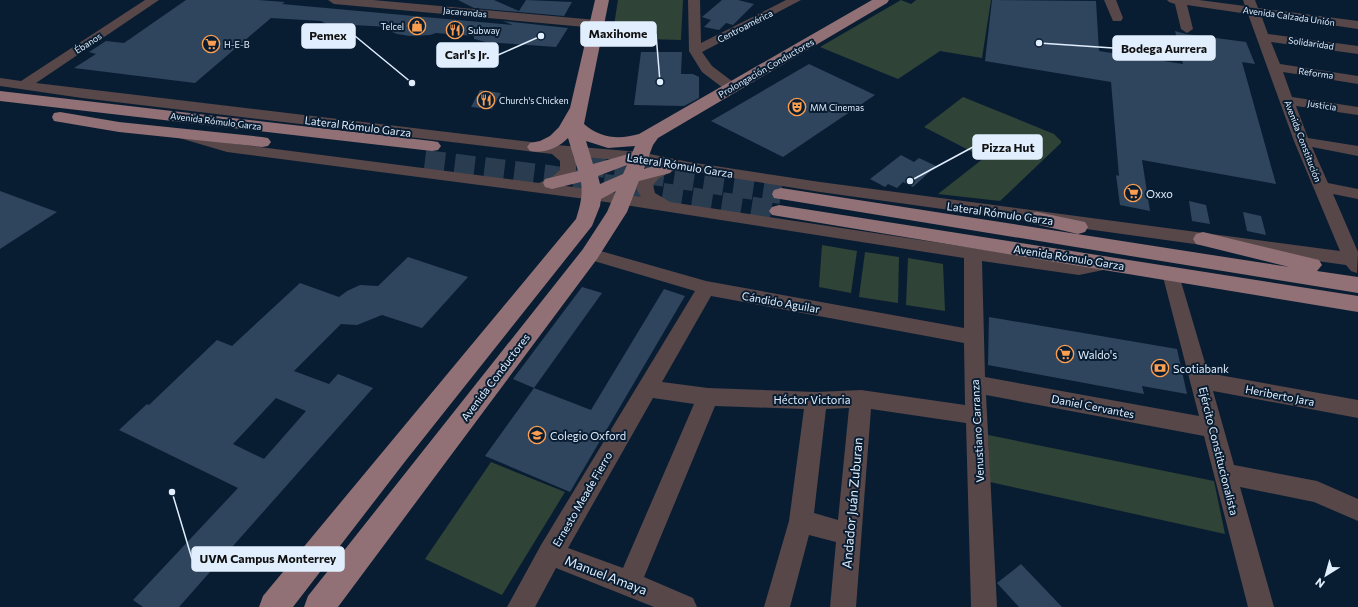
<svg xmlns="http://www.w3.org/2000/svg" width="1358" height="607" font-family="Commissioner,sans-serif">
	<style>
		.green { fill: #304337 }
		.building { fill: #2f455d; fill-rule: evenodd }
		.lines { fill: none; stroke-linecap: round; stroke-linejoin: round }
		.major-tunnel { stroke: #293c50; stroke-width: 20; stroke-dasharray: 20 10; stroke-linecap: butt }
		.minor { fill: #574749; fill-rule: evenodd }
		.major { fill: #917175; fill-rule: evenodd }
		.labels { text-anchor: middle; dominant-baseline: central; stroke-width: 4; stroke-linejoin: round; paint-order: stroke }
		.far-street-label { font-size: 9px; fill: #e1eefd; stroke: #091d32 }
		.far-poi-label { font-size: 9px; fill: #e1eefd; stroke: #091d32; text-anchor: start }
		.street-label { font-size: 11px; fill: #e1eefd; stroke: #091d32 }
		.poi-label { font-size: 11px; fill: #e1eefd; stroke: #091d32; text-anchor: start }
		.near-street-label { font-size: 13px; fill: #e1eefd; stroke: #091d32 }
		.leader { fill: none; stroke: #e1eefd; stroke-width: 1.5 }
		.callout-dot { fill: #e1eefd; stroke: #091d32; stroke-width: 1.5 }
		.callout { fill: #e1eefd; stroke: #e1eefd; stroke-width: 1.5 }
		.callout-label { font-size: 12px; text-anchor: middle; font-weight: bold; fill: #111 }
	</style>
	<rect width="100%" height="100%" fill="#091d32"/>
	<path class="green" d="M 618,0 L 683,0 L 681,40 L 612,38 Z
		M 901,0 L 911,4 L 916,0 L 991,0 L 982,58 L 940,51 L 898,79 L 820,47 Z
		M 963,97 L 1054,134 L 1061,141 L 1061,143 L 1000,201 L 938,194 L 984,158 L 924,127 Z
		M 822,245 L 857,251 L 851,293 L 819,287 Z
		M 865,252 L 899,257 L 898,303 L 859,297 Z
		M 908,258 L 943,264 L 945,311 L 906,305 Z
		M 988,435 L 1214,481 L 1225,534 L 990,482 Z
		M 491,462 L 565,492 L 502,595 L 425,559 Z"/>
	<path class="building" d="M 186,0 L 258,0 L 285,2 L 282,4 L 513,25 L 503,21 L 568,28 L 556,47 L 486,42 L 474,39 L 474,36 L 436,33 L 430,35 L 410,36 L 397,34 L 390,31 L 390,27 L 353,25 L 347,27 L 333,27 L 321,21 L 271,18 L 195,83 L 74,68 L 96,54 L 89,52 L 106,41 L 124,43 Z
		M 458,0 L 494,0 L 519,11 L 526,0 L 572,2 L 564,16 L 474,8 Z
		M 722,0 L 738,0 L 754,4 L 733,25 L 726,23 L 719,30 L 704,27 L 711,20 L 702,17 Z
		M 992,0 L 1096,1 L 1099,51 L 1183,64 L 1175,31 L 1186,34 L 1246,42 L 1255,64 L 1242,62 L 1276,184 L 1142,160 L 1150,211 L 1120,205 L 1116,175 L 1119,176 L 1111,82 L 985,61 Z
		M 641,52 L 682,52 L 681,74 L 693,74 L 699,77 L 699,98 L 684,106 L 634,105 Z
		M 809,64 L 875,95 L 783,157 L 711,121 Z
		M 480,90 L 501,93 L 492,109 L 471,107 Z
		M 901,155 L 914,162 L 919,158 L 936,166 L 913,187 L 903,182 L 897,188 L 888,184 L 885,187 L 870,179 Z
		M 0,191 L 57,212 L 0,249 Z
		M 1189,201 L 1206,205 L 1210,224 L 1192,221 Z
		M 1243,212 L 1261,216 L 1266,235 L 1247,231 Z
		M 408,257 L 468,277 L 422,328 L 382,315 L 357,325 L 341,324 L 294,371 L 329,384 L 338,374 L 373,388 L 179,607 L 143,607 L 133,600 L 238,488 L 119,430 L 147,404 L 149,405 L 217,340 L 232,346 L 300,283 L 339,297 L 347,291 L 360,285 L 378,286 ZM 276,398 L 306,411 L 264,459 L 233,444 Z
		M 582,287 L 602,293 L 534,388 L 513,379 Z
		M 664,289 L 685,296 L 570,492 L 485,456 L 534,388 L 591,410 Z
		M 989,317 L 1177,349 L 1187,394 L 1142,386 L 1144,394 L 988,365 Z
		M 1021,564 L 1062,607 L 1019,607 L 997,583 Z"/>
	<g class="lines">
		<path class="major-tunnel" d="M 425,160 L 548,175 L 779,211
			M 585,165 L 781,194"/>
		<path class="minor" d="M 145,0 L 159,0 L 36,83 L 556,145 L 640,152 L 689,162 L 820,182 L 1340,251 L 1294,141 L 1248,14 L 1187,5 L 1193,29 L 1187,33 L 1181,29 L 1175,4 L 1169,2 L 1167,0 L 1199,0 L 1245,6 L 1243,0 L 1255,0 L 1258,8 L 1358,21 L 1358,29 L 1261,15 L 1268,34 L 1358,46 L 1358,54 L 1271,42 L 1280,64 L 1358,76 L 1358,84 L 1283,72 L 1292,97 L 1358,107 L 1358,115 L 1296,106 L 1308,138 L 1358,146 L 1358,156 L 1312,147 L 1328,183 L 1358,189 L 1358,199 L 1333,194 L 1358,252 L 1357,273 L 1351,271 L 1346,265 L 820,192 L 677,169 L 659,178 L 653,185 L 655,193 L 670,202 L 1052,260 L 1079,263 L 1107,258 L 1113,260 L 1116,264 L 1113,268 L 1079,275 L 982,261 L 985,377 L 1199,416 L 1162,273 L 1165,268 L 1171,267 L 1177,268 L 1208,373 L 1358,400 L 1358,418 L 1213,391 L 1234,465 L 1317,481 L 1358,499 L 1358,521 L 1314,502 L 1240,487 L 1274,607 L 1248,607 L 1204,436 L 986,395 L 997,607 L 971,607 L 966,423 L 871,409 L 856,607 L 830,607 L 836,542 L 809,535 L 790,607 L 764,607 L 789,521 L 804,409 L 715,406 L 644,577 L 693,598 L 697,607 L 654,607 L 556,568 L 535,607 L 507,607 L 541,545 L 695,291 L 584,258 L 581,254 L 584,250 L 590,248 L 706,281 L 964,328 L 964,258 L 593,200 L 227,152 L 176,137 L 174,134 L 176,131 L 181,130 L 228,143 L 539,183 L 552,177 L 560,170 L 560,161 L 552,154 L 82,98 L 0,86 L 0,78 L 21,81 ZM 573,156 L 640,162 L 660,166 C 648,169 637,177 637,190 L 641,197 L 559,185 L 576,171 L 576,160 ZM 711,296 L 964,343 L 965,405 L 861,390 L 816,392 L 708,388 L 662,382 ZM 653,398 L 694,404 L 623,568 L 568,548 ZM 849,408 L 838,520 L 814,513 L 826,409 Z
			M 328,0 L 373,0 L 596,20 L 602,24 L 596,28 L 334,4 Z
			M 688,0 L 700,0 L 701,43 L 786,0 L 801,0 L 702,52 L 712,66 L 737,85 L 739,88 L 737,91 L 727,91 L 702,72 L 689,51 Z
			M 1104,0 L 1116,0 L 1123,18 L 1121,21 L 1113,21 Z"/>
		<path class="major" d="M 595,0 L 609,0 L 584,124 C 600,138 619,140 639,134 L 872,0 L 889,0 L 887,3 L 658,138 L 653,145 L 644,169 L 664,163 L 670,165 L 673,169 L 670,173 L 639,181 L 627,212 L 597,259 L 338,607 L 304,607 L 308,596 L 583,249 L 607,212 L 616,191 L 601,199 L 600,206 L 592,226 L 407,459 L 293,607 L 259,607 L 263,596 L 576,219 C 580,206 583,196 581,182 L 552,189 L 545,187 L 543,183 L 545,179 L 578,171 L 568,138 C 558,148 544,154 530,151 L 527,147 L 530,143 L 540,141 L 550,136 L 559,127 L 570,108 ZM 586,141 L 608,148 L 635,146 L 632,153 L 593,164 ZM 627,165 L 623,174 L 600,184 L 598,176 Z
			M 0,91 L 432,141 L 438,142 L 441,146 L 438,150 L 432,151 L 0,101 Z
			M 60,112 L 119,122 L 262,137 L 268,138 L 271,142 L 268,146 L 262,147 L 119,132 L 54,121 L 52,117 L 54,113 Z
			M 781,188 L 1289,267 L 1196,244 L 1193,239 L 1196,234 L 1203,232 L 1319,260 L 1322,265 L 1317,271 L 1358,277 L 1358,293 L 774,198 L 772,194 L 774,190 Z
			M 779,205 L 1358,296 L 1358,312 L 772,215 L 769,211 L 772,207 Z
			M 1037,212 L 1085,222 L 1088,227 L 1085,232 L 1078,234 L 1030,223 L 1027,218 L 1030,213 Z"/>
	</g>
	<defs>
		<symbol id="shop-ring" viewBox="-11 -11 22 22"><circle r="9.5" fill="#091d32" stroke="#fb9e50" stroke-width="1.5"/><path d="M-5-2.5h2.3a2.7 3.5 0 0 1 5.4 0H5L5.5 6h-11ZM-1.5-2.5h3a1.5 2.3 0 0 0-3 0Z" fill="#fb9e50"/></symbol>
		<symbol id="restaurant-ring" viewBox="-11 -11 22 22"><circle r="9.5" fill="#091d32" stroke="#fb9e50" stroke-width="1.5"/><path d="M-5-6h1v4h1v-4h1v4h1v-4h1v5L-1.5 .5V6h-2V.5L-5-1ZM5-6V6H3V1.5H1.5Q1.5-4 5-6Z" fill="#fb9e50"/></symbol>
		<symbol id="supermarket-ring" viewBox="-11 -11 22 22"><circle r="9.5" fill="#091d32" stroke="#fb9e50" stroke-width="1.5"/><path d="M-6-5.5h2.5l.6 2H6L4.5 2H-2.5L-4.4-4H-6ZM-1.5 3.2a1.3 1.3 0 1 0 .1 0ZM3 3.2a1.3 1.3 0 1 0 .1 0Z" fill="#fb9e50"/></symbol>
		<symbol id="theatre-ring" viewBox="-11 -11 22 22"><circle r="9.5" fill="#091d32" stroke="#fb9e50" stroke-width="1.5"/><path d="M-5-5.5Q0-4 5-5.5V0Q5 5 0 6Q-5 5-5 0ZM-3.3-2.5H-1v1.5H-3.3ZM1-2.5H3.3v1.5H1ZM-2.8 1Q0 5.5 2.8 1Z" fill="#fb9e50"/></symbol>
		<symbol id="bank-ring" viewBox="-11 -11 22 22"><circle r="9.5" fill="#091d32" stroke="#fb9e50" stroke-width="1.5"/><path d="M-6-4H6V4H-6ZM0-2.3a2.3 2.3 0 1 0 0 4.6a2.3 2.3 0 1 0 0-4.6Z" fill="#fb9e50"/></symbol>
		<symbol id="school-ring" viewBox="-11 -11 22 22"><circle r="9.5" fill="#091d32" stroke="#fb9e50" stroke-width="1.5"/><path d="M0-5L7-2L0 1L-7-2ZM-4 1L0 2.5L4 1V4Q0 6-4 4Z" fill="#fb9e50"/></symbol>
	</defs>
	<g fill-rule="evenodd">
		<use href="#shop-ring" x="407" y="16" width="20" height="20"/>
		<use href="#restaurant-ring" x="445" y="20" width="20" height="20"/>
		<use href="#supermarket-ring" x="201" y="34" width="20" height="20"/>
		<use href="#restaurant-ring" x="476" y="90" width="20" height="20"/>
		<use href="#theatre-ring" x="787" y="97" width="20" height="20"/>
		<use href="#supermarket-ring" x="1123" y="183" width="20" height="20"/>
		<use href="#supermarket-ring" x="1055" y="344" width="20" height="20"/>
		<use href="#bank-ring" x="1150" y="358" width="20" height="20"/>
		<use href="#school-ring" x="527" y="425" width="20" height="20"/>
	</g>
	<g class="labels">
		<g class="far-street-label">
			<text transform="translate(465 12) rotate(5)">Jacarandas</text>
			<text transform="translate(1289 16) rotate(8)">Avenida Calzada Unión</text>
			<text transform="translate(745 26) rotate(-27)">Centroamérica</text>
			<text transform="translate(88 43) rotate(-33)">Ébanos</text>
			<text transform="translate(1311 43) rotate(8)">Solidaridad</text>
			<text transform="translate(766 68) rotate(-30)">Prolongación Conductores</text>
			<text transform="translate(1316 73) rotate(8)">Reforma</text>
			<text transform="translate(1322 105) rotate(9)">Justicia</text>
			<text transform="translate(216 121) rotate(7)">Avenida Rómulo Garza</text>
			<text transform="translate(1303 141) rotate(69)">Avenida Constitución</text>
		</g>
		<g class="far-poi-label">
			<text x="404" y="26" text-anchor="end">Telcel</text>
			<text x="468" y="30">Subway</text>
			<text x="224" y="44">H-E-B</text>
			<text x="499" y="100">Church's Chicken</text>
			<text x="810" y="107">MM Cinemas</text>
		</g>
		<g class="street-label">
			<text transform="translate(358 126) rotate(7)">Lateral Rómulo Garza</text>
			<text transform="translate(680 165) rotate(9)">Lateral Rómulo Garza</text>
			<text transform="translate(1000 213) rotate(8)">Lateral Rómulo Garza</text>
			<text transform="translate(1069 257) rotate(9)">Avenida Rómulo Garza</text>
			<text transform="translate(781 302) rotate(10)">Cándido Aguilar</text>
			<text transform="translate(495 377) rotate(-53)">Avenida Conductores</text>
			<text transform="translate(1280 395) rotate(11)">Heriberto Jara</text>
			<text x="812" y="399">Héctor Victoria</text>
			<text transform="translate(1093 406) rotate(11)">Daniel Cervantes</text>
			<text transform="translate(977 431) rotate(-93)">Venustiano Carranza</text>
			<text transform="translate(1219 451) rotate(76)">Ejército Constitucionalista</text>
			<text transform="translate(582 499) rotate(-60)">Ernesto Meade Fierro</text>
		</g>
		<g class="poi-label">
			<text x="1146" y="193">Oxxo</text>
			<text x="1078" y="354">Waldo's</text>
			<text x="1173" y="368">Scotiabank</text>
			<text x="550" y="435">Colegio Oxford</text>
		</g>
		<g class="near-street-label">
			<text transform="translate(852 503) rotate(-85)">Andador Juán Zuburan</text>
			<text transform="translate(606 575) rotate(21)">Manuel Amaya</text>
		</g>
	</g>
	<path class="leader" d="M660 82L656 34M412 83L355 36M1039 43L1113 48M541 36L498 55M910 181L973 147M172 492L192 559"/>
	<g class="callout-dot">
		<circle cx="660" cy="82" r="4"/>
		<circle cx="412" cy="83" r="4"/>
		<circle cx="1039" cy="43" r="4"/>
		<circle cx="541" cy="36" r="4"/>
		<circle cx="910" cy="181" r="4"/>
		<circle cx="172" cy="492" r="4"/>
	</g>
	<g class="callout">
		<rect x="581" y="22" width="75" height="24" rx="4"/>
		<rect x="302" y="24" width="53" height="24" rx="4"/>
		<rect x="1113" y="36" width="102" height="24" rx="4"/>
		<rect x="437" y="43" width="61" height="24" rx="4"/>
		<rect x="973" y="135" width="69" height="24" rx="4"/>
		<rect x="192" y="547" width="152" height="24" rx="4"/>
	</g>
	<g class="callout-label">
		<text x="618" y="38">Maxihome</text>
		<text x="328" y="40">Pemex</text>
		<text x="1164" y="53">Bodega Aurrera</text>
		<text x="467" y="59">Carl's Jr.</text>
		<text x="1008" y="152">Pizza Hut</text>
		<text x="268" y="563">UVM Campus Monterrey</text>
	</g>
	<g transform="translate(1326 575) rotate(217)" stroke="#091d32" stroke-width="3" paint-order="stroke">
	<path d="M0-3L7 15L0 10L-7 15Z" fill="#e1eefd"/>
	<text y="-6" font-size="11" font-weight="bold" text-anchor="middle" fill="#e1eefd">N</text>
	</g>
</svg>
